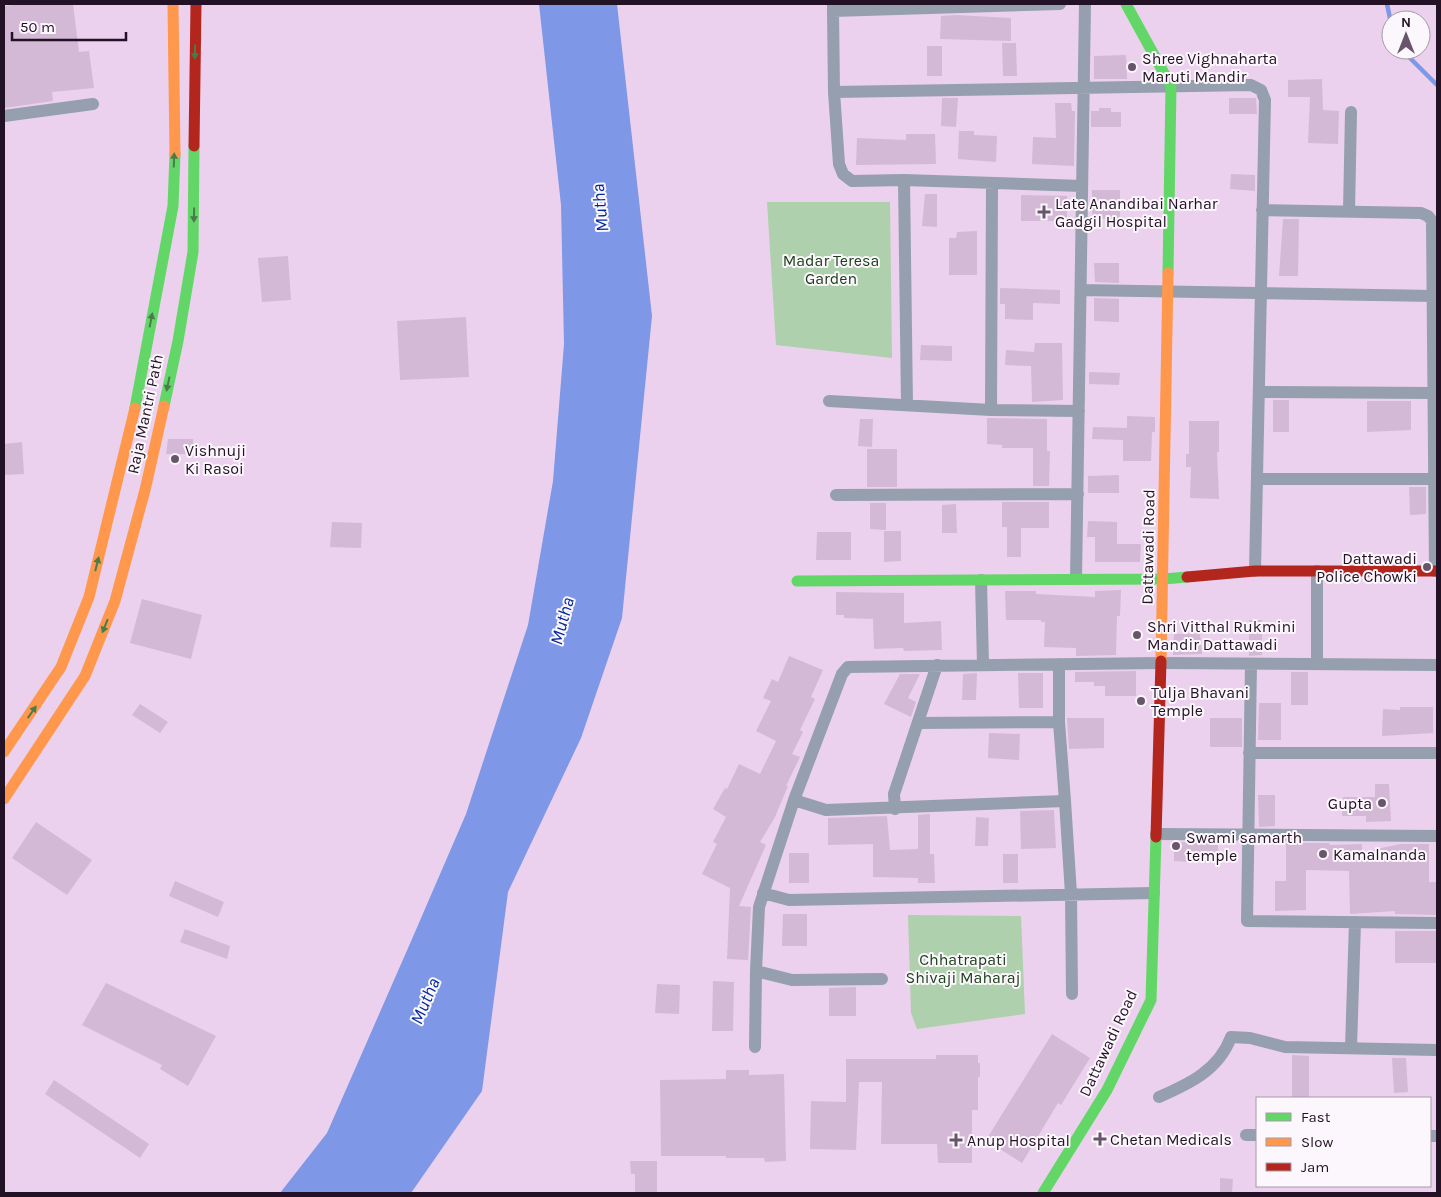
<svg xmlns="http://www.w3.org/2000/svg" width="1441" height="1197" font-family="Karla,sans-serif">
	<style>
		.green { fill: #aed0ad }
		.water { fill: #7e97e7 }
		.lines { fill: none; stroke-linecap: round; stroke-linejoin: round }
		.stream { stroke: #7e97e7; stroke-width: 4.5 }
		.building { fill: #d4b9d7 }
		.street { stroke: #959fad; stroke-width: 12 }
		.fast { stroke: #63d668; stroke-width: 11 }
		.slow { stroke: #ff974d; stroke-width: 11 }
		.jam { stroke: #b3261e; stroke-width: 11 }
		.oneway { fill: #467e4a }
		.poi-dot { fill: #69556b; stroke: #fcf7fc; stroke-width: 2 }
		.labels { text-anchor: middle; dominant-baseline: central; stroke-width: 4; stroke-linejoin: round; paint-order: stroke }
		.poi-label { font-size: 16px; fill: #231225; stroke: #fcf7fc; text-anchor: start }
		.park-label { font-size: 16px; fill: #1c411b; stroke: #fcf7fc }
		.street-label { font-size: 16px; fill: #231225; stroke: #fcf7fc }
		.water-label { font-size: 18px; font-style: italic; fill: #00299f; stroke: #fcf7fc }
	</style>
	<rect width="100%" height="100%" fill="#ebd1ed"/>
	<path class="green" d="M 767,202 L 890,202 L 892,358 L 776,345 Z
		M 908,915 L 1021,916 L 1025,1014 L 917,1029 L 911,1013 Z"/>
	<path class="water" d="M 539,4 L 617,4 L 652,316 L 622,618 L 581,738 L 508,892 L 482,1091 L 411,1193 L 280,1193 L 327,1133 L 412,939 L 466,814 L 528,625 L 553,481 L 564,344 L 561,205 Z"/>
	<g class="lines">
		<path class="stream" d="M 1387,4 L 1391,23
			M 1402,50 L 1437,85"/>
	</g>
	<path class="building" d="M 24,4 L 73,4 L 79,52 L 89,51 L 94,88 L 52,92 L 53,101 L 4,108 L 4,6 Z
		M 956,15 L 1011,18 L 1011,41 L 940,39 L 941,16 Z
		M 1002,43 L 1016,43 L 1017,76 L 1003,76 Z
		M 927,46 L 942,46 L 942,76 L 927,76 Z
		M 1126,55 L 1127,79 L 1094,79 L 1094,56 Z
		M 1322,79 L 1323,110 L 1339,111 L 1338,144 L 1308,143 L 1310,97 L 1288,97 L 1288,80 Z
		M 942,98 L 958,98 L 956,127 L 941,126 Z
		M 1229,98 L 1256,98 L 1257,114 L 1229,114 Z
		M 1055,103 L 1071,103 L 1072,111 L 1075,111 L 1074,166 L 1032,164 L 1033,137 L 1056,138 Z
		M 1099,108 L 1111,108 L 1111,112 L 1121,112 L 1121,127 L 1091,127 L 1091,111 L 1099,111 Z
		M 959,131 L 974,131 L 974,135 L 997,136 L 996,162 L 958,159 Z
		M 906,134 L 935,134 L 936,164 L 856,165 L 857,138 L 906,140 Z
		M 1231,174 L 1255,175 L 1255,191 L 1230,189 Z
		M 1092,190 L 1120,190 L 1120,219 L 1092,219 Z
		M 925,194 L 937,194 L 937,227 L 922,226 Z
		M 1021,195 L 1067,196 L 1067,221 L 1021,221 Z
		M 1283,219 L 1299,219 L 1298,276 L 1279,276 Z
		M 977,231 L 977,275 L 949,275 L 949,238 L 956,238 L 957,232 Z
		M 288,256 L 291,300 L 262,302 L 258,258 Z
		M 1094,263 L 1119,263 L 1119,283 L 1095,282 Z
		M 1000,288 L 1060,290 L 1060,304 L 1033,303 L 1033,320 L 1005,319 L 1005,304 L 1000,304 Z
		M 1094,298 L 1119,299 L 1119,322 L 1094,321 Z
		M 466,317 L 469,377 L 400,380 L 397,321 Z
		M 1035,343 L 1062,343 L 1063,400 L 1032,402 L 1031,366 L 1005,365 L 1006,350 L 1034,352 Z
		M 921,345 L 952,346 L 952,361 L 920,360 Z
		M 1089,372 L 1120,373 L 1119,385 L 1089,384 Z
		M 1273,400 L 1289,400 L 1289,432 L 1273,432 Z
		M 1367,401 L 1411,401 L 1411,430 L 1367,432 Z
		M 1127,416 L 1155,417 L 1155,432 L 1152,432 L 1151,461 L 1123,461 L 1123,440 L 1092,439 L 1093,427 L 1127,428 Z
		M 987,418 L 1047,419 L 1047,451 L 1050,451 L 1049,486 L 1033,486 L 1033,448 L 1002,448 L 1002,445 L 987,444 Z
		M 860,419 L 873,419 L 872,447 L 858,446 Z
		M 1189,421 L 1219,421 L 1219,452 L 1217,452 L 1219,499 L 1190,498 L 1191,467 L 1186,467 L 1186,454 L 1189,454 Z
		M 168,439 L 193,439 L 193,454 L 166,454 Z
		M 22,442 L 24,474 L 4,475 L 4,444 Z
		M 867,449 L 897,449 L 897,487 L 867,487 Z
		M 1119,475 L 1119,493 L 1088,493 L 1088,476 Z
		M 1409,487 L 1426,487 L 1426,514 L 1410,515 Z
		M 1002,502 L 1049,502 L 1049,528 L 1021,528 L 1021,557 L 1007,557 L 1007,527 L 1002,527 Z
		M 870,503 L 886,503 L 886,530 L 870,529 Z
		M 956,504 L 957,533 L 942,533 L 942,505 Z
		M 1088,521 L 1117,522 L 1117,544 L 1141,544 L 1140,562 L 1095,562 L 1095,537 L 1087,537 Z
		M 332,522 L 362,523 L 361,548 L 330,547 Z
		M 884,531 L 901,531 L 901,561 L 884,562 Z
		M 817,532 L 851,532 L 851,560 L 816,560 Z
		M 1121,590 L 1120,616 L 1117,616 L 1116,655 L 1076,656 L 1076,648 L 1044,647 L 1045,622 L 1041,622 L 1041,620 L 1006,620 L 1005,591 L 1036,591 L 1036,594 L 1095,597 L 1095,591 Z
		M 836,592 L 904,593 L 904,623 L 941,621 L 942,650 L 904,651 L 903,648 L 874,649 L 873,619 L 844,618 L 844,615 L 836,615 Z
		M 142,599 L 202,615 L 191,659 L 130,643 Z
		M 1249,620 L 1262,620 L 1262,655 L 1249,656 Z
		M 1200,633 L 1202,654 L 1173,655 L 1174,634 Z
		M 789,656 L 823,670 L 811,697 L 815,699 L 800,730 L 803,732 L 792,754 L 800,757 L 786,786 L 788,786 L 775,817 L 760,842 L 766,845 L 739,906 L 751,907 L 748,960 L 727,959 L 730,888 L 702,874 L 717,844 L 713,842 L 726,817 L 713,809 L 725,788 L 727,789 L 739,764 L 760,774 L 776,741 L 756,731 L 771,701 L 763,698 L 772,679 L 778,682 Z
		M 1136,671 L 1136,696 L 1105,696 L 1105,686 L 1094,686 L 1094,682 L 1075,682 L 1075,672 Z
		M 1291,672 L 1308,672 L 1308,705 L 1291,705 Z
		M 977,673 L 976,700 L 962,700 L 963,674 Z
		M 1018,673 L 1043,673 L 1043,708 L 1019,708 Z
		M 900,674 L 920,674 L 908,698 L 916,702 L 911,717 L 884,704 Z
		M 1259,703 L 1281,703 L 1281,740 L 1258,740 Z
		M 140,704 L 168,722 L 160,733 L 132,715 Z
		M 1400,707 L 1433,707 L 1433,733 L 1382,736 L 1383,709 L 1400,710 Z
		M 1067,718 L 1104,718 L 1104,748 L 1069,749 Z
		M 1210,718 L 1242,718 L 1242,747 L 1210,747 Z
		M 989,733 L 1020,734 L 1019,760 L 988,758 Z
		M 1375,784 L 1389,784 L 1391,821 L 1366,822 L 1366,816 L 1342,816 L 1343,797 L 1375,797 Z
		M 1258,795 L 1275,795 L 1275,826 L 1259,827 Z
		M 1054,810 L 1056,848 L 1021,849 L 1020,811 Z
		M 930,814 L 930,854 L 934,854 L 935,883 L 918,883 L 918,878 L 873,877 L 873,844 L 828,845 L 828,818 L 887,816 L 890,850 L 918,849 L 918,815 Z
		M 976,817 L 989,818 L 988,846 L 975,846 Z
		M 36,822 L 92,860 L 67,895 L 12,858 Z
		M 1174,842 L 1218,843 L 1218,863 L 1174,861 Z
		M 1286,843 L 1329,843 L 1330,845 L 1362,844 L 1362,852 L 1401,844 L 1429,844 L 1429,882 L 1437,882 L 1437,915 L 1395,914 L 1395,911 L 1350,914 L 1349,871 L 1306,870 L 1306,910 L 1275,911 L 1275,881 L 1286,881 Z
		M 789,853 L 809,853 L 809,883 L 789,883 Z
		M 1003,854 L 1018,854 L 1018,883 L 1003,883 Z
		M 175,881 L 224,902 L 218,917 L 169,896 Z
		M 783,914 L 807,914 L 807,946 L 782,946 Z
		M 185,929 L 230,946 L 227,959 L 180,942 Z
		M 1395,931 L 1437,931 L 1437,963 L 1395,963 Z
		M 713,981 L 734,982 L 733,1031 L 712,1031 Z
		M 106,983 L 216,1036 L 188,1086 L 160,1069 L 162,1065 L 82,1025 Z
		M 657,984 L 680,985 L 679,1014 L 655,1013 Z
		M 856,987 L 856,1016 L 829,1016 L 829,988 Z
		M 1052,1034 L 1090,1058 L 1061,1105 L 1058,1103 L 1022,1163 L 986,1140 Z
		M 936,1055 L 978,1055 L 978,1063 L 980,1063 L 980,1077 L 978,1077 L 978,1110 L 972,1110 L 972,1163 L 938,1163 L 937,1144 L 881,1144 L 882,1082 L 859,1082 L 856,1150 L 810,1149 L 811,1101 L 846,1102 L 846,1059 L 936,1059 Z
		M 1292,1055 L 1309,1056 L 1309,1098 L 1292,1098 Z
		M 1392,1058 L 1406,1058 L 1408,1092 L 1394,1093 Z
		M 726,1070 L 749,1070 L 749,1075 L 784,1074 L 786,1161 L 765,1162 L 764,1158 L 726,1158 L 726,1156 L 661,1156 L 660,1080 L 726,1079 Z
		M 54,1080 L 149,1144 L 140,1158 L 45,1094 Z
		M 630,1161 L 657,1161 L 657,1193 L 635,1193 L 635,1174 L 631,1174 Z
		M 1220,1178 L 1233,1179 L 1232,1193 L 1220,1193 Z"/>
	<g class="lines">
		<path class="street" d="M 833,4 L 833,11 L 1060,4
			M 833,11 L 834,92 L 839,164 L 843,174 L 852,181 L 904,180 L 1082,186
			M 834,92 L 1251,85 L 1261,90 L 1265,100 L 1255,571
			M 4,116 L 93,104
			M 904,180 L 907,405
			M 1262,210 L 1421,213 L 1428,216 L 1432,221 L 1435,571
			M 1349,211 L 1351,112
			M 1081,290 L 1434,296
			M 1259,392 L 1434,393
			M 829,401 L 991,410 L 1079,411
			M 991,410 L 992,183
			M 1257,479 L 1435,479
			M 836,495 L 1078,494
			M 1076,579 L 1085,4
			M 981,580 L 983,665
			M 1251,664 L 1247,921 L 1437,923
			M 1317,664 L 1317,571
			M 918,723 L 1059,722
			M 1249,753 L 1437,753
			M 794,800 L 826,810 L 1065,801 L 1059,722 L 1059,664
			M 1065,801 L 1071,894 L 1072,994
			M 895,809 L 894,794 L 937,665
			M 1156,834 L 1437,836
			M 763,893 L 789,900 L 1154,893
			M 882,979 L 792,980 L 756,971 L 759,907 L 794,800 L 842,674 L 848,667 L 1162,663 L 1437,665
			M 755,1047 L 756,971
			M 1351,1048 L 1355,922
			M 1159,1097 C 1189,1084 1219,1070 1231,1037 L 1250,1038 L 1285,1047 L 1437,1050
			M 1246,1135 L 1257,1135
			M 1430,1136 L 1437,1136"/>
		<path class="fast" d="M 1126,4 L 1171,86 L 1168,273
			M 164,406 L 178,341 L 193,252 L 194,146
			M 135,408 L 173,206 L 175,154
			M 797,581 L 1164,579 L 1187,577
			M 1043,1193 L 1107,1090 L 1151,1000 L 1156,837"/>
		<path class="slow" d="M 173,4 L 175,154
			M 1161,661 L 1168,273
			M 4,752 L 61,667 L 89,597 L 135,408
			M 4,799 L 85,676 L 115,601 L 145,490 L 164,406"/>
		<path class="jam" d="M 194,146 L 196,4
			M 1187,577 L 1255,571 L 1437,571
			M 1156,837 L 1161,661"/>
	</g>
	<defs><path id="oneway-solid" d="M-6-.8H1V-3.2L6.5 0L1 3.2V.8H-6Z" transform="scale(1.25)"/></defs>
	<g class="oneway">
		<use href="#oneway-solid" transform="translate(195 52) rotate(91)"/>
		<use href="#oneway-solid" transform="translate(174 160) rotate(-88)"/>
		<use href="#oneway-solid" transform="translate(194 215) rotate(91)"/>
		<use href="#oneway-solid" transform="translate(151 320) rotate(-79)"/>
		<use href="#oneway-solid" transform="translate(168 384) rotate(102)"/>
		<use href="#oneway-solid" transform="translate(97 564) rotate(-76)"/>
		<use href="#oneway-solid" transform="translate(105 626) rotate(112)"/>
		<use href="#oneway-solid" transform="translate(32 712) rotate(-55)"/>
	</g>
	<g class="poi-dot">
		<circle cx="1132" cy="67" r="5"/>
		<path d="M1041.5 204.5h5v5h5v5h-5v5h-5v-5h-5v-5h5z"/>
		<circle cx="175" cy="459" r="5"/>
		<circle cx="1427" cy="567" r="5"/>
		<circle cx="1137" cy="635" r="5"/>
		<circle cx="1141" cy="701" r="5"/>
		<circle cx="1382" cy="803" r="5"/>
		<circle cx="1176" cy="846" r="5"/>
		<circle cx="1323" cy="854" r="5"/>
		<path d="M1097.5 1131.5h5v5h5v5h-5v5h-5v-5h-5v-5h5z"/>
		<path d="M953.5 1132.5h5v5h5v5h-5v5h-5v-5h-5v-5h5z"/>
	</g>
	<g class="labels">
		<g class="poi-label">
			<text x="1142" y="58">Shree Vighnaharta<tspan x="1142" dy="18">Maruti Mandir</tspan></text>
			<text x="1055" y="203">Late Anandibai Narhar<tspan x="1055" dy="18">Gadgil Hospital</tspan></text>
			<text x="185" y="450">Vishnuji<tspan x="185" dy="18">Ki Rasoi</tspan></text>
			<text x="1417" y="558" text-anchor="end">Dattawadi<tspan x="1417" dy="18">Police Chowki</tspan></text>
			<text x="1147" y="626">Shri Vitthal Rukmini<tspan x="1147" dy="18">Mandir Dattawadi</tspan></text>
			<text x="1151" y="692">Tulja Bhavani<tspan x="1151" dy="18">Temple</tspan></text>
			<text x="1372" y="803" text-anchor="end">Gupta</text>
			<text x="1186" y="837">Swami samarth<tspan x="1186" dy="18">temple</tspan></text>
			<text x="1333" y="854">Kamalnanda</text>
			<text x="1110" y="1139">Chetan Medicals</text>
			<text x="967" y="1140">Anup Hospital</text>
		</g>
		<g class="park-label">
			<text x="831" y="260">Madar Teresa<tspan x="831" dy="18">Garden</tspan></text>
			<text x="963" y="959">Chhatrapati<tspan x="963" dy="18">Shivaji Maharaj</tspan></text>
		</g>
		<g class="street-label">
			<text transform="translate(145 414) rotate(-78)">Raja Mantri Path</text>
			<text transform="translate(1148 547) rotate(-89)">Dattawadi Road</text>
			<text transform="translate(1108 1043) rotate(-65)">Dattawadi Road</text>
		</g>
		<g class="water-label">
			<text transform="translate(600 208) rotate(-96)">Mutha</text>
			<text transform="translate(562 621) rotate(-75)">Mutha</text>
			<text transform="translate(425 1001) rotate(-67)">Mutha</text>
		</g>
	</g>
	<rect width="1441" height="1197" fill="none" stroke="#231225" stroke-width="10"/>
	<rect x="1256" y="1097" width="175" height="90" fill="#fcf7fc" stroke="#a59ba6"/>
	<rect x="1266" y="1113" width="25" height="8" fill="#63d668" stroke="#a59ba6"/>
	<text x="1301" y="1122" font-size="15" fill="#231225">Fast</text>
	<rect x="1266" y="1138" width="25" height="8" fill="#ff974d" stroke="#a59ba6"/>
	<text x="1301" y="1147" font-size="15" fill="#231225">Slow</text>
	<rect x="1266" y="1163" width="25" height="8" fill="#b3261e" stroke="#a59ba6"/>
	<text x="1301" y="1172" font-size="15" fill="#231225">Jam</text>
	<g transform="translate(1406 35)"><circle r="24" fill="#fcf7fc" stroke="#a59ba6"/>
	<path d="M0-4L9 19L0 12L-9 19Z" fill="#69556b"/>
	<text y="-8" font-size="14" font-weight="bold" text-anchor="middle" fill="#231225">N</text>
	</g>
	<path d="M12 32v8h114v-8" fill="none" stroke="#231225" stroke-width="2.5"/>
	<text x="20" y="32" font-size="15" fill="#231225" stroke="#fcf7fc" stroke-width="4" paint-order="stroke">50 m</text>
</svg>
